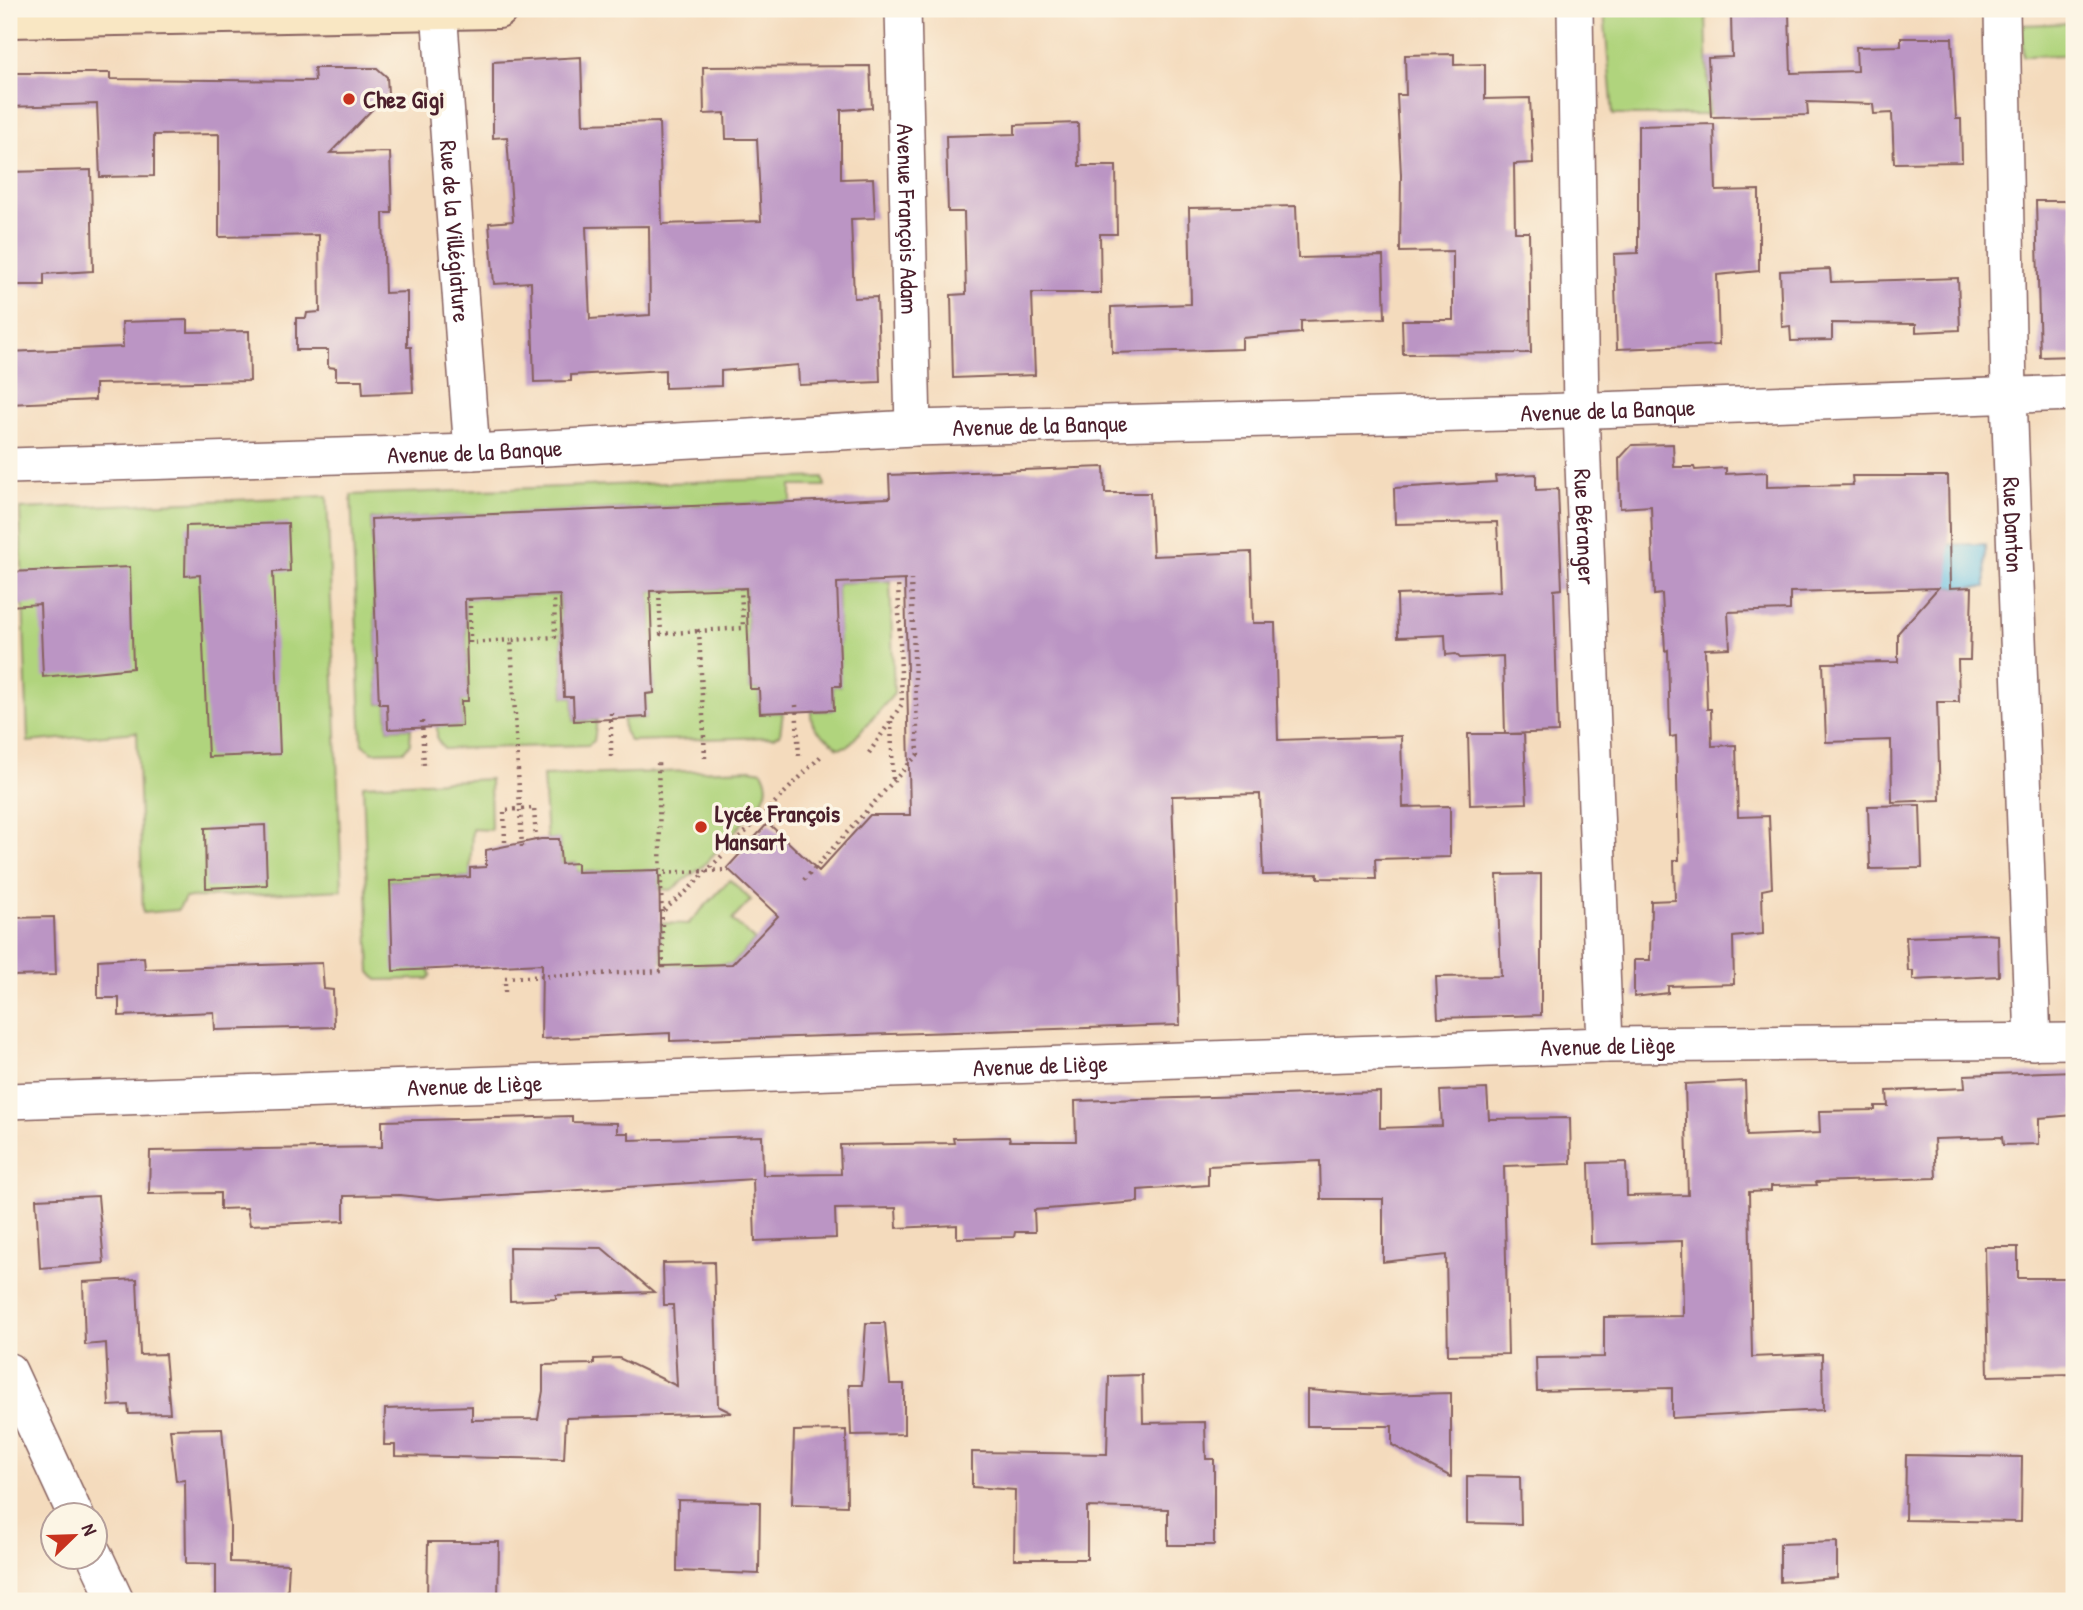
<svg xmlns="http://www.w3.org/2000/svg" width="2083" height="1610" font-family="'Patrick Hand',sans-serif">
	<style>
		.green { fill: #b0d47d; stroke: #7d7a54; stroke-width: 2 }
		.water { fill: #67c1e5; stroke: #587088; stroke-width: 2 }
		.building { fill: #bb95c4; fill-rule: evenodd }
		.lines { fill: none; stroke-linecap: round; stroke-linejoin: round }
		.minor-casing { stroke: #86615e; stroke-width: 38 }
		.secondary-casing { stroke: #86615e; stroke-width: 42 }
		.path { stroke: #86615e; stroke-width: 4.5; stroke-dasharray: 2 5; stroke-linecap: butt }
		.minor { stroke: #fff; stroke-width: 35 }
		.secondary { stroke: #f9e7c3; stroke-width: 38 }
		.path-bridge { stroke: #86615e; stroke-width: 4.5; stroke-dasharray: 2 5; stroke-linecap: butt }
		.poi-dot { fill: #c8321e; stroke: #fcf5e5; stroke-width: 2.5 }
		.labels { text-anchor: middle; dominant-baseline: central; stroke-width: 7; stroke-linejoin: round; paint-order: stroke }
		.poi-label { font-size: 24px; font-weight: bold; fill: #4a1f2b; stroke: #fcf5e5; text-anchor: start }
		.street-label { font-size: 24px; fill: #4a1f2b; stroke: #fcf5e5 }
	</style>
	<rect width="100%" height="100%" fill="#fcf5e5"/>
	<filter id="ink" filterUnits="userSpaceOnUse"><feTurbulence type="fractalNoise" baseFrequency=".0143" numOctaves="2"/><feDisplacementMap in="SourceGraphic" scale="14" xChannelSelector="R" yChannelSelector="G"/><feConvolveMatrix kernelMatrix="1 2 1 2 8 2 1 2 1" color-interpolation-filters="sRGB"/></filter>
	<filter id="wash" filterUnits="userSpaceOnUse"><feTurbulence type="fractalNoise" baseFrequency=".00686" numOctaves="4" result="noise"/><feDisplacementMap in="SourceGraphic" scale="28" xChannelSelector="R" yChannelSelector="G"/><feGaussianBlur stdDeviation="1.57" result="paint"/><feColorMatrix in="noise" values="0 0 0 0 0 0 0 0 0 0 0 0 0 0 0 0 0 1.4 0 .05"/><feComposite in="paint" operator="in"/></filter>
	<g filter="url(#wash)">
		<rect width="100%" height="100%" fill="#f4dbbd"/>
		<path class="green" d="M 1604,12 L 1706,13 L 1709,115 L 1613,115 Z
			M 2074,23 L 2074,55 L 2023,56 L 2022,25 Z
			M 823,477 L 825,486 L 791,486 L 791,502 L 371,519 L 379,704 L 387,704 L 388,729 L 411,728 L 410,744 L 404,751 L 373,752 L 362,744 L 351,495 Z
			M 327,496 L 342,890 L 185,898 L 178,910 L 143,913 L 137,732 L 28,742 L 20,509 Z
			M 890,581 L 894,694 L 848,746 L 838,748 C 826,734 810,733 811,711 L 833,710 L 833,686 L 840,686 L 837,583 Z
			M 746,588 L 750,689 L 759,689 L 760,713 L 783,712 L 780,734 L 774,737 L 630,741 L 624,731 L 623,719 L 646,718 L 646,694 L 654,693 L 650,591 Z
			M 560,595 L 564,697 L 573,697 L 574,721 L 597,720 L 594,741 L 588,745 L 444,749 L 437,739 L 437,726 L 462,726 L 461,701 L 468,700 L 465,599 Z
			M 751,769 L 762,771 C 769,784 768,790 761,803 L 702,867 L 671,890 L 659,889 L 658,870 L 577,872 L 576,863 L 561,864 L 559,840 L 547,839 L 543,776 Z
			M 490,779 L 491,830 L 472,829 L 470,877 L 390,881 L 431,975 L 428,979 L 377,980 L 370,972 L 363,785 Z
			M 730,880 L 751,900 L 732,920 L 755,940 L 732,964 L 669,966 L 661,960 L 660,923 L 688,924 Z"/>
		<path class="water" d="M 1985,544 L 1986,587 L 1923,588 L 1920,545 Z"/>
		<g id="blocks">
			<path class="building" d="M 1789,14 L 1791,73 L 1857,71 L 1856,47 L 1901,46 L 1901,38 L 1952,38 L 1956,119 L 1961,119 L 1962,162 L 1894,163 L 1892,113 L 1874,114 L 1873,104 L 1807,102 L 1808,115 L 1711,117 L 1708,58 L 1732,57 L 1731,15 Z
				M 1454,54 L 1454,65 L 1485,64 L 1485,99 L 1530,98 L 1533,163 L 1514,164 L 1515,232 L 1529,232 L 1531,353 L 1403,354 L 1402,320 L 1453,320 L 1453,251 L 1400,252 L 1401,175 L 1397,95 L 1406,95 L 1405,55 Z
				M 581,57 L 583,124 L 659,122 L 662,224 L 761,221 L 757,139 L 726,139 L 725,113 L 704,114 L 703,67 L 870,66 L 872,108 L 841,110 L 841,179 L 873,178 L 875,218 L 851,219 L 854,298 L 877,297 L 880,382 L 799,385 L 798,365 L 721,371 L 721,386 L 665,388 L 665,370 L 571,375 L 571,381 L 534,382 L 531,282 L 494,284 L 489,223 L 513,221 L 507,137 L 493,138 L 493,62 ZM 649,226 L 650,315 L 590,319 L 586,227 Z
				M 314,68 L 377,68 L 387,77 L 388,93 L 330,153 L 390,152 L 392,213 L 383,213 L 385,293 L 407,292 L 407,347 L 411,347 L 413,392 L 363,394 L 362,380 L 336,380 L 336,368 L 328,367 L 328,350 L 296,350 L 296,318 L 306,318 L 307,313 L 320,312 L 319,235 L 219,237 L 219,134 L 154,135 L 154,176 L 100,177 L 97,104 L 9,107 L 9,73 L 110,73 L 110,79 L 315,81 Z
				M 1078,123 L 1079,166 L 1116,166 L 1117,234 L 1100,234 L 1101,293 L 1032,293 L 1035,375 L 953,378 L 951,295 L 966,294 L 964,212 L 948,212 L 946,136 L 1015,134 L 1015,125 Z
				M 1714,124 L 1716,191 L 1759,190 L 1759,271 L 1717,275 L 1719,345 L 1617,349 L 1614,254 L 1638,253 L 1638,126 Z
				M 91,170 L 93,271 L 44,274 L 44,285 L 9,285 L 9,172 Z
				M 2036,201 L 2073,201 L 2074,356 L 2040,357 Z
				M 1296,206 L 1298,258 L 1383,256 L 1385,318 L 1301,321 L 1301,333 L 1242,338 L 1242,349 L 1112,353 L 1111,307 L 1191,304 L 1189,208 Z
				M 1830,269 L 1831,282 L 1958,278 L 1960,330 L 1916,332 L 1916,324 L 1832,323 L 1832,340 L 1791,341 L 1790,326 L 1782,327 L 1780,271 Z
				M 188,320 L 188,332 L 249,331 L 250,381 L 95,384 L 95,400 L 9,404 L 9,352 L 123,347 L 122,322 Z
				M 1673,444 L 1674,467 L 1694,467 L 1695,470 L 1726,468 L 1726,474 L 1767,472 L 1767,487 L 1853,485 L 1852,476 L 1948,476 L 1950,588 L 1972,587 L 1970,660 L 1958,660 L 1959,702 L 1937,702 L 1940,800 L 1892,802 L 1891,740 L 1826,742 L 1823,663 L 1898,662 L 1898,633 L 1938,588 L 1790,592 L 1790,610 L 1728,612 L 1730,648 L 1705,649 L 1707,709 L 1711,709 L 1712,746 L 1736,745 L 1738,817 L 1769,816 L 1772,888 L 1762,890 L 1763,934 L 1733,937 L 1734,984 L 1668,986 L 1668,993 L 1634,997 L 1634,960 L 1650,960 L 1651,901 L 1675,900 L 1674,860 L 1679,860 L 1676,736 L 1670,737 L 1668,650 L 1665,651 L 1662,594 L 1654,595 L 1651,506 L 1620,508 L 1619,459 L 1632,445 Z
				M 1104,467 L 1105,493 L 1150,493 L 1153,556 L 1251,552 L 1253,623 L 1275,623 L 1278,740 L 1401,736 L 1403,807 L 1450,806 L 1450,857 L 1375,859 L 1376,879 L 1318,878 L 1318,874 L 1263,875 L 1260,794 L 1172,796 L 1180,1025 L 670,1041 L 670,1033 L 541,1039 L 542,964 L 393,971 L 390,881 L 470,877 L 470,868 L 486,867 L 486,850 L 541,839 L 559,839 L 561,864 L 577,863 L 577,872 L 659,870 L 661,966 L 732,964 L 778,916 L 727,868 L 768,823 L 819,871 L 870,815 L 910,815 L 905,580 L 837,583 L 841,686 L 833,686 L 834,710 L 760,713 L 759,689 L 750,689 L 746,588 L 650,591 L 654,693 L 646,694 L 647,717 L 574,721 L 573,697 L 564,697 L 560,595 L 465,599 L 468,701 L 461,701 L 462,726 L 388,729 L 387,704 L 379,704 L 371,519 L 890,498 L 889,475 Z
				M 1536,474 L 1536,490 L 1558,489 L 1562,589 L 1554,590 L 1558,732 L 1505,734 L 1503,656 L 1460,658 L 1456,654 L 1446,655 L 1445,635 L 1398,637 L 1397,595 L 1500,591 L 1497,522 L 1395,524 L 1394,488 L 1496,482 L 1495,476 Z
				M 288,523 L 290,571 L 273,572 L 280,754 L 208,757 L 200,575 L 185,576 L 186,526 Z
				M 130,567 L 133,668 L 43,677 L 40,604 L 9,606 L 9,572 Z
				M 1468,734 L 1524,734 L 1527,803 L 1470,805 Z
				M 1920,805 L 1922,868 L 1870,869 L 1868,806 Z
				M 265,825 L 267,885 L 206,888 L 205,828 Z
				M 1541,874 L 1541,1015 L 1438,1018 L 1436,977 L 1501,976 L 1497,875 Z
				M 54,917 L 56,975 L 9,976 L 9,918 Z
				M 1983,934 L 1998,935 L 1999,976 L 1913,980 L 1913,971 L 1908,971 L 1906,937 Z
				M 144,957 L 145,969 L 322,963 L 324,989 L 333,990 L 334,1027 L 215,1030 L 214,1012 L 119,1016 L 119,998 L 98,998 L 98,960 Z
				M 2074,1071 L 2074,1115 L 2039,1118 L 2039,1144 L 2003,1145 L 2002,1137 L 1934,1139 L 1936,1178 L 1816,1182 L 1817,1185 L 1771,1186 L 1771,1191 L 1749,1192 L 1752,1357 L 1822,1354 L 1823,1410 L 1672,1418 L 1672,1388 L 1537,1391 L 1536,1358 L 1604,1357 L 1604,1317 L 1683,1316 L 1682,1241 L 1591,1244 L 1589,1163 L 1626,1162 L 1627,1196 L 1688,1195 L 1685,1084 L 1745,1081 L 1747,1136 L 1820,1133 L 1819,1111 L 1875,1110 L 1875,1106 L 1888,1106 L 1887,1091 L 1965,1088 L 1964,1075 Z
				M 1487,1089 L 1489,1119 L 1570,1118 L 1571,1164 L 1504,1166 L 1508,1354 L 1448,1355 L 1446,1255 L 1383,1262 L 1383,1199 L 1321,1199 L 1320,1161 L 1208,1166 L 1208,1185 L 1138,1190 L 1138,1202 L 1034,1210 L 1035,1232 L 1015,1232 L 1014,1237 L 957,1238 L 957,1225 L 897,1228 L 896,1208 L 835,1209 L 836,1238 L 755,1241 L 753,1179 L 439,1199 L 400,1195 L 344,1196 L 344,1221 L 250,1225 L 247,1208 L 220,1209 L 220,1193 L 149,1194 L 150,1151 L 382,1147 L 382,1121 L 572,1116 L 572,1122 L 617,1123 L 617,1133 L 629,1133 L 629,1140 L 762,1136 L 763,1175 L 841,1174 L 840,1145 L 954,1143 L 953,1138 L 1009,1137 L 1010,1141 L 1076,1141 L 1075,1101 L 1380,1092 L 1380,1128 L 1442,1126 L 1440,1091 Z
				M 98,1196 L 104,1263 L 40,1268 L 36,1199 Z
				M 509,1247 L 602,1248 L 654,1292 L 556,1295 L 556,1299 L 510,1301 Z
				M 1985,1247 L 2018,1247 L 2018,1278 L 2074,1278 L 2074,1374 L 1988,1376 Z
				M 714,1262 L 718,1406 L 732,1413 L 566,1418 L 564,1459 L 395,1456 L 395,1445 L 384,1445 L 385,1409 L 472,1406 L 472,1420 L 538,1419 L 543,1391 L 543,1365 L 594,1364 L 594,1359 L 619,1358 L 677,1386 L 673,1305 L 664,1305 L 663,1263 Z
				M 137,1279 L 140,1355 L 165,1354 L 170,1413 L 129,1414 L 128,1405 L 109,1406 L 106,1343 L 85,1345 L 83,1282 Z
				M 866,1323 L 885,1323 L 890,1384 L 904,1384 L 904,1434 L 851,1435 L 849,1385 L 862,1385 Z
				M 1142,1375 L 1143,1423 L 1205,1422 L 1206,1459 L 1214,1459 L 1214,1545 L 1168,1545 L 1168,1509 L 1087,1507 L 1087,1559 L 1014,1559 L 1015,1490 L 972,1487 L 972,1452 L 1107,1454 L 1109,1376 Z
				M 1307,1390 L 1379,1395 L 1451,1393 L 1451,1477 L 1392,1445 L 1392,1426 L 1307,1426 Z
				M 222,1428 L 230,1524 L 230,1562 L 289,1564 L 287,1601 L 216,1601 L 216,1564 L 186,1563 L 185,1480 L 176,1481 L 170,1429 Z
				M 846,1430 L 847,1506 L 792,1504 L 794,1431 Z
				M 1906,1455 L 2022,1457 L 2021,1522 L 1905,1520 Z
				M 1467,1476 L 1520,1477 L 1521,1524 L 1467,1523 Z
				M 678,1500 L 760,1502 L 759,1574 L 677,1571 Z
				M 428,1542 L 499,1542 L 498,1601 L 427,1601 Z
				M 1837,1542 L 1837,1578 L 1780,1582 L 1780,1544 Z"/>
		</g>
	</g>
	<g filter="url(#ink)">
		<use href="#blocks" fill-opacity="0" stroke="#86615e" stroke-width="2"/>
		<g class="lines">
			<defs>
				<g id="minor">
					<path id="s1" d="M 903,9 L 913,428"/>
					<path id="s2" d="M 1575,9 L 1581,411 L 1605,1045"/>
					<path id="s3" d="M 2002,9 L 2009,395 L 2033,1042"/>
					<path id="s4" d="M 439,10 L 472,452"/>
					<path id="s5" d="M 9,466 L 472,452 L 913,428 L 1539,412 L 2074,393"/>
					<path id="s6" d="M 9,1101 L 1605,1045 L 2074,1041"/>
					<path d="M 9,1371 L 76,1516"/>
					<path d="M 94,1554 L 116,1601"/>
				</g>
				<path id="secondary" d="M 9,18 L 498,9"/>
			</defs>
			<use href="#minor" class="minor-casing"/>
			<use href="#secondary" class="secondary-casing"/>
			<path class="path" d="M 659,591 L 661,634 L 699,631
				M 470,599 L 470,643 L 511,640
				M 796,705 L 799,756
				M 611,713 L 611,761
				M 422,721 L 424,767
				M 891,721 L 893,781
				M 869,753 L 902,704 L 898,580
				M 705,758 L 699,631 L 743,628 L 741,588
				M 536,840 L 534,808 L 520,809 L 511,640 L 555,637 L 554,596
				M 505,842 L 504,810 L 520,809 L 522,847
				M 804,880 L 918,754 L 911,580
				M 664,910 L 687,891 L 823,754
				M 505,992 L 505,978 L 663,971 L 658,760"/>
			<use href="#minor" class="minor"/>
			<use href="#secondary" class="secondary"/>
			<path class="path-bridge" d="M 658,873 L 729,870"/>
		</g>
	</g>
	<g class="poi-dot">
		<circle cx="349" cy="99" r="7"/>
		<circle cx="701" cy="827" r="7"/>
	</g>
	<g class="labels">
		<g class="poi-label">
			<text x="363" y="99">Chez Gigi</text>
			<text x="715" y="813">Lycée François<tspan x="715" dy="28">Mansart</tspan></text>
		</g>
		<g class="street-label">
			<text stroke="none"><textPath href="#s1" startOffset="210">Avenue François Adam</textPath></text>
			<text stroke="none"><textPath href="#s4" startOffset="222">Rue de la Villégiature</textPath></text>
			<text stroke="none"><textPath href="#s5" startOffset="1600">Avenue de la Banque</textPath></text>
			<text stroke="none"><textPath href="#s5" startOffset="1032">Avenue de la Banque</textPath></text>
			<text stroke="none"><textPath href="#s5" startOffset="466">Avenue de la Banque</textPath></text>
			<text stroke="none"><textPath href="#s3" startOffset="516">Rue Danton</textPath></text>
			<text stroke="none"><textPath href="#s2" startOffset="518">Rue Béranger</textPath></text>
			<text stroke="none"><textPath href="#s6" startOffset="1600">Avenue de Liège</textPath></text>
			<text stroke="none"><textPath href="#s6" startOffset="1032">Avenue de Liège</textPath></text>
			<text stroke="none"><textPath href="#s6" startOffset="466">Avenue de Liège</textPath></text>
		</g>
	</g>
	<rect width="2083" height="1610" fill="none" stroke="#fcf5e5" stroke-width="35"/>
	<g transform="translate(74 1536) rotate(67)"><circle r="33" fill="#fcf5e5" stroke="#b59f9b" stroke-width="2"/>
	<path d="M0-5L12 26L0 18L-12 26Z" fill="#c8321e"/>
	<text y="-10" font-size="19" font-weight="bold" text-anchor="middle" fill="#4a1f2b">N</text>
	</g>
</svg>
